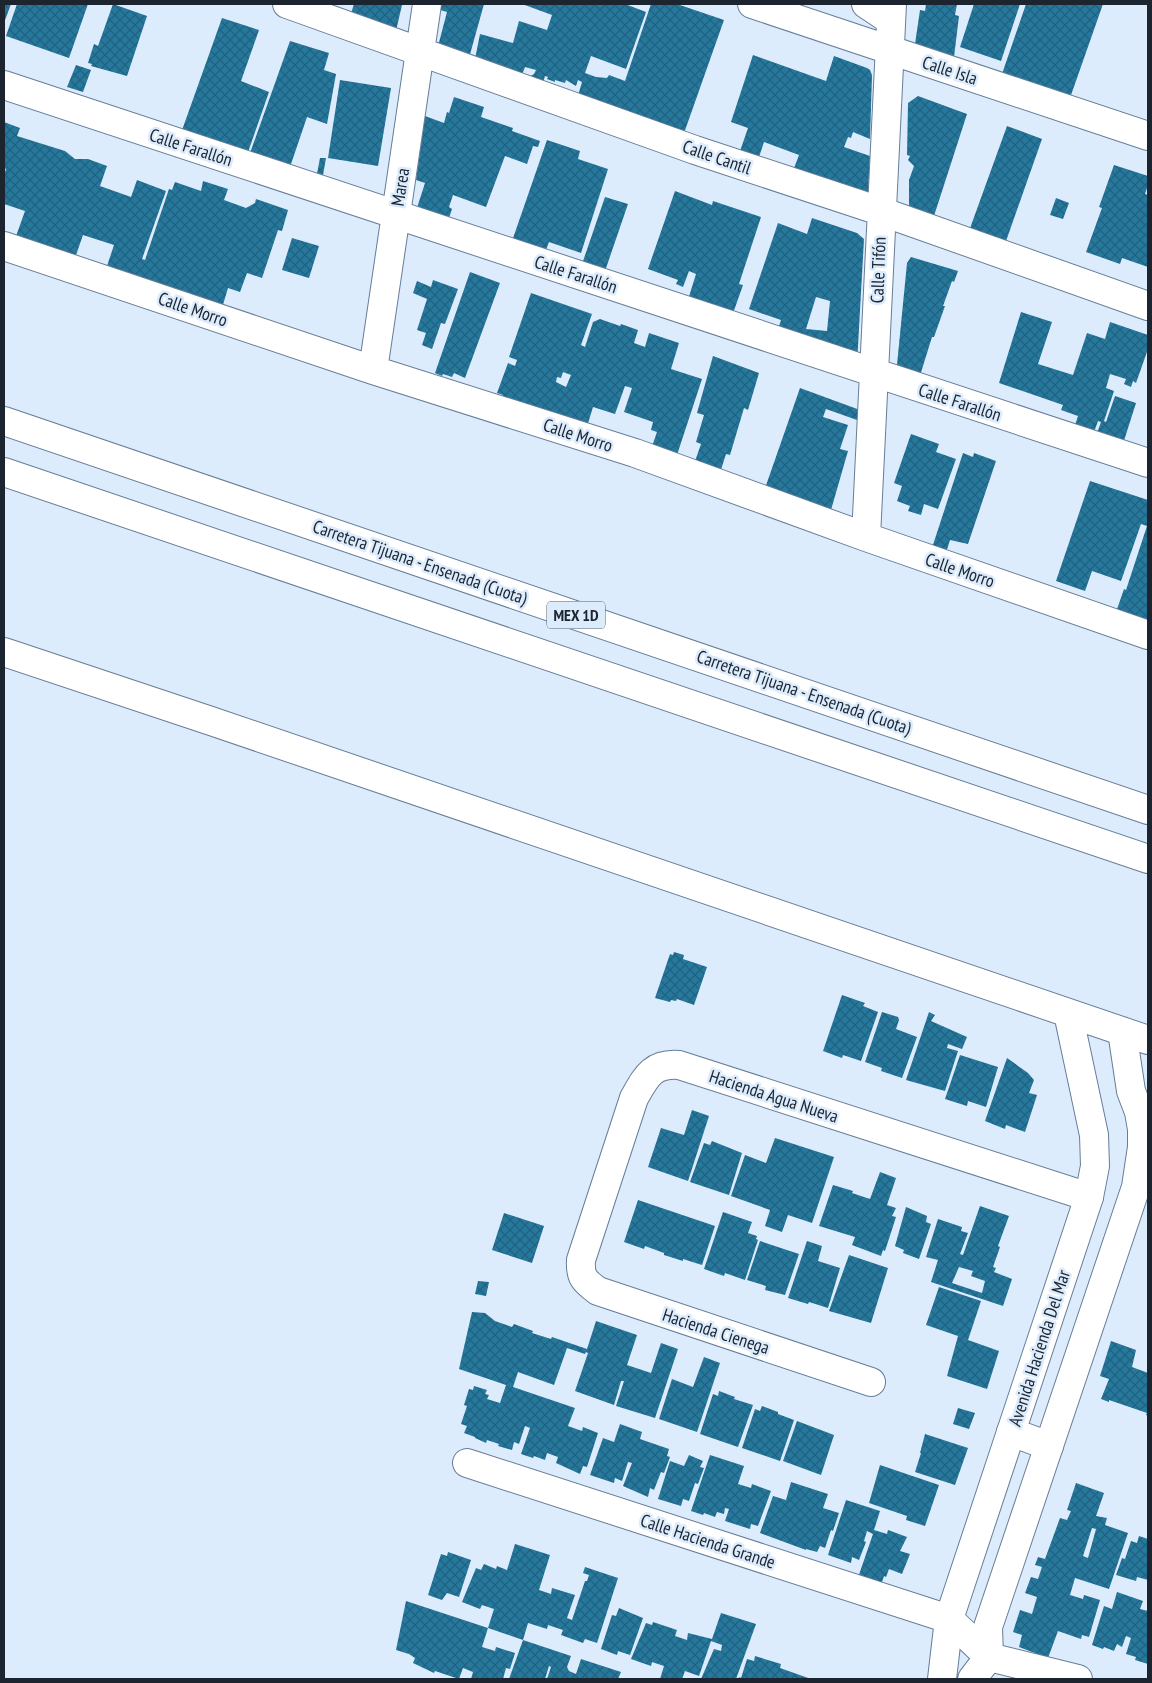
<svg xmlns="http://www.w3.org/2000/svg" width="1152" height="1683" font-family="'PT Sans Narrow',sans-serif">
	<style>
		.building { fill: url(#building-cross-hatch); fill-rule: evenodd }
		.lines { fill: none; stroke-linecap: round; stroke-linejoin: round }
		.minor-casing { stroke: #667d97; stroke-width: 30 }
		.tertiary-casing { stroke: #667d97; stroke-width: 30 }
		.motorway-casing { stroke: #667d97; stroke-width: 30 }
		.minor { stroke: #fff; stroke-width: 28 }
		.tertiary { stroke: #fff; stroke-width: 28 }
		.motorway { stroke: #fff; stroke-width: 28 }
		.labels { text-anchor: middle; dominant-baseline: central; stroke-width: 5; stroke-linejoin: round; paint-order: stroke }
		.shield { fill: #dcecfd; stroke: #55606d; stroke-width: 1 }
		.shield-label { font-size: 16px; font-weight: bold; fill: #1b242f }
		.street-label { font-size: 18px; fill: #1b242f; stroke: #dcecfd }
	</style>
	<defs>
		<pattern id="building-cross-hatch" width="8" height="8" patternUnits="userSpaceOnUse" patternTransform="scale(1.25)"><rect width="8" height="8" fill="#26789c"/><path d="M0 0l8 8M0 8l8-8" fill="none" stroke="#206280"/></pattern>
	</defs>
	<rect width="100%" height="100%" fill="#dcecfd"/>
	<path class="building" d="M 4,4 L 11,4 L 4,23 Z
		M 17,4 L 88,4 L 69,58 L 6,36 Z
		M 113,4 L 147,16 L 127,76 L 91,66 L 92,64 L 88,63 L 94,44 L 98,46 Z
		M 354,4 L 402,5 L 395,35 L 349,20 Z
		M 441,4 L 484,4 L 469,58 L 437,50 L 447,12 L 440,10 Z
		M 522,4 L 625,4 L 646,12 L 626,69 L 591,56 L 585,73 L 596,77 L 607,78 L 609,75 L 625,81 L 651,4 L 677,4 L 724,20 L 683,136 L 577,99 L 582,82 L 578,80 L 576,86 L 566,80 L 565,83 L 555,80 L 555,82 L 547,79 L 548,77 L 545,76 L 543,83 L 529,77 L 534,74 L 536,70 L 525,67 L 520,80 L 474,64 L 480,34 L 513,43 L 519,21 L 547,30 L 552,15 Z
		M 926,4 L 957,4 L 955,15 L 959,16 L 954,57 L 915,44 L 920,10 L 925,11 Z
		M 974,4 L 1020,4 L 1001,61 L 960,47 Z
		M 1026,4 L 1103,4 L 1070,98 L 1002,74 Z
		M 222,18 L 259,30 L 241,81 L 269,92 L 247,155 L 181,133 Z
		M 290,41 L 329,53 L 324,70 L 336,74 L 327,124 L 307,117 L 291,164 L 287,170 L 249,156 Z
		M 753,55 L 826,81 L 834,56 L 867,68 L 870,70 L 872,75 L 870,139 L 853,132 L 851,138 L 848,137 L 844,147 L 870,156 L 868,194 L 793,171 L 799,155 L 764,142 L 758,160 L 739,154 L 748,128 L 731,122 Z
		M 76,65 L 91,70 L 83,92 L 67,87 Z
		M 340,80 L 391,88 L 378,166 L 328,158 Z
		M 918,96 L 967,114 L 933,219 L 909,210 L 909,180 L 914,166 L 908,160 L 910,156 L 907,155 L 908,103 Z
		M 454,97 L 484,107 L 481,117 L 513,128 L 512,131 L 540,141 L 538,147 L 533,146 L 527,164 L 505,156 L 486,207 L 453,195 L 449,207 L 452,209 L 447,224 L 415,214 L 425,183 L 416,180 L 425,116 L 444,123 L 447,112 L 449,113 Z
		M 4,122 L 20,128 L 17,136 L 65,151 L 75,159 L 88,159 L 107,166 L 100,186 L 131,197 L 137,180 L 166,191 L 142,259 L 145,260 L 169,189 L 172,190 L 175,182 L 201,191 L 203,181 L 228,189 L 224,200 L 246,208 L 255,203 L 256,199 L 288,210 L 282,231 L 278,230 L 262,278 L 247,273 L 240,292 L 228,288 L 222,308 L 106,269 L 114,245 L 83,235 L 75,258 L 15,239 L 25,211 L 4,204 L 4,175 L 6,169 L 4,168 Z
		M 1007,126 L 1042,139 L 1005,244 L 969,231 Z
		M 547,140 L 580,151 L 578,159 L 608,169 L 581,253 L 549,242 L 544,255 L 511,244 Z
		M 320,158 L 326,158 L 322,181 L 316,179 Z
		M 1114,165 L 1148,176 L 1148,185 L 1145,194 L 1148,195 L 1148,267 L 1122,258 L 1120,264 L 1086,252 L 1102,208 L 1099,207 Z
		M 675,191 L 712,205 L 713,201 L 761,217 L 739,284 L 743,285 L 731,319 L 687,303 L 696,274 L 689,271 L 683,287 L 676,284 L 678,280 L 648,269 Z
		M 605,197 L 628,204 L 604,274 L 581,267 Z
		M 1056,198 L 1069,203 L 1063,219 L 1050,215 Z
		M 812,218 L 857,233 L 864,239 L 857,364 L 776,335 L 781,320 L 749,309 L 778,223 L 807,234 ZM 816,297 L 830,301 L 827,331 L 806,329 Z
		M 292,238 L 319,246 L 309,278 L 282,270 Z
		M 911,257 L 958,271 L 954,282 L 952,281 L 943,306 L 945,306 L 934,337 L 932,337 L 918,382 L 896,375 L 907,263 Z
		M 470,272 L 500,283 L 465,378 L 454,373 L 452,377 L 443,374 L 442,376 L 435,373 Z
		M 433,280 L 458,289 L 445,324 L 441,323 L 432,349 L 422,345 L 426,333 L 417,330 L 427,299 L 413,293 L 417,281 L 431,287 Z
		M 531,293 L 592,314 L 581,345 L 585,347 L 593,322 L 600,319 L 620,326 L 621,324 L 638,330 L 634,343 L 645,347 L 649,333 L 679,343 L 671,369 L 702,379 L 674,464 L 649,455 L 657,432 L 651,430 L 653,422 L 624,412 L 632,388 L 625,386 L 615,414 L 593,407 L 585,433 L 500,404 L 503,395 L 497,393 L 508,363 L 515,366 L 517,360 L 509,357 ZM 563,372 L 571,375 L 566,387 L 556,382 L 557,377 L 561,378 Z
		M 1021,312 L 1052,322 L 1038,364 L 1073,375 L 1087,333 L 1105,339 L 1110,322 L 1148,335 L 1148,349 L 1136,383 L 1133,381 L 1131,387 L 1124,384 L 1126,379 L 1110,374 L 1106,388 L 1114,391 L 1104,421 L 1106,422 L 1115,396 L 1136,403 L 1121,450 L 1096,436 L 1101,422 L 1098,421 L 1093,435 L 1074,428 L 1078,416 L 1061,410 L 1063,405 L 999,383 Z
		M 713,356 L 759,373 L 748,410 L 744,408 L 730,455 L 726,454 L 719,476 L 693,467 L 701,444 L 696,442 L 704,415 L 697,413 Z
		M 800,388 L 860,410 L 857,420 L 826,409 L 823,417 L 848,425 L 840,449 L 848,451 L 829,517 L 763,494 Z
		M 911,434 L 939,444 L 936,452 L 956,459 L 938,509 L 924,504 L 921,515 L 908,511 L 910,506 L 897,501 L 902,486 L 894,483 Z
		M 963,453 L 973,457 L 974,453 L 996,461 L 968,544 L 950,540 L 945,556 L 931,551 Z
		M 1090,481 L 1148,500 L 1148,627 L 1115,615 L 1124,589 L 1126,590 L 1147,526 L 1141,524 L 1121,581 L 1092,571 L 1085,591 L 1056,581 Z
		M 674,952 L 684,955 L 683,959 L 707,967 L 694,1005 L 677,999 L 676,1001 L 671,1000 L 670,1002 L 655,998 L 670,954 L 673,955 Z
		M 842,995 L 865,1003 L 863,1006 L 878,1012 L 861,1061 L 843,1055 L 842,1058 L 823,1051 Z
		M 882,1012 L 898,1017 L 899,1020 L 896,1029 L 917,1037 L 902,1078 L 881,1071 L 882,1068 L 865,1062 Z
		M 929,1012 L 935,1015 L 931,1021 L 967,1037 L 962,1049 L 948,1044 L 947,1048 L 958,1051 L 945,1091 L 906,1080 Z
		M 960,1055 L 998,1067 L 986,1107 L 968,1101 L 967,1106 L 945,1099 Z
		M 1007,1058 L 1028,1073 L 1034,1080 L 1029,1093 L 1037,1095 L 1025,1132 L 1006,1125 L 1005,1129 L 985,1121 Z
		M 692,1110 L 709,1116 L 688,1181 L 648,1167 L 661,1128 L 684,1135 Z
		M 775,1138 L 834,1157 L 812,1223 L 788,1215 L 782,1232 L 765,1226 L 770,1210 L 731,1196 L 745,1155 L 766,1163 Z
		M 712,1141 L 742,1153 L 729,1195 L 690,1182 L 704,1143 L 710,1145 Z
		M 880,1172 L 896,1178 L 887,1205 L 896,1208 L 892,1216 L 896,1217 L 885,1251 L 883,1250 L 881,1256 L 852,1245 L 855,1237 L 819,1226 L 833,1185 L 853,1191 L 852,1193 L 870,1199 Z
		M 638,1200 L 715,1226 L 702,1265 L 683,1259 L 683,1261 L 664,1255 L 664,1253 L 645,1246 L 644,1249 L 624,1242 Z
		M 980,1206 L 1009,1216 L 998,1246 L 1000,1247 L 993,1267 L 996,1268 L 994,1272 L 1012,1279 L 1003,1306 L 931,1282 L 938,1260 L 926,1257 L 938,1219 L 962,1227 L 961,1231 L 968,1233 L 960,1254 L 963,1255 ZM 959,1267 L 973,1271 L 971,1276 L 985,1281 L 982,1293 L 952,1283 Z
		M 906,1207 L 927,1216 L 926,1222 L 931,1224 L 919,1259 L 903,1253 L 904,1250 L 895,1246 Z
		M 723,1212 L 752,1222 L 748,1233 L 757,1236 L 756,1239 L 758,1240 L 745,1280 L 725,1273 L 724,1276 L 704,1269 Z
		M 504,1213 L 544,1226 L 532,1263 L 492,1250 Z
		M 760,1241 L 799,1254 L 785,1295 L 765,1290 L 766,1286 L 747,1280 Z
		M 807,1241 L 822,1246 L 818,1261 L 840,1268 L 828,1308 L 809,1302 L 808,1304 L 788,1298 Z
		M 849,1255 L 888,1268 L 871,1323 L 829,1311 Z
		M 478,1281 L 489,1282 L 486,1296 L 475,1294 Z
		M 939,1287 L 981,1301 L 968,1340 L 999,1351 L 987,1389 L 947,1376 L 958,1336 L 926,1325 Z
		M 472,1312 L 485,1313 L 495,1321 L 512,1327 L 514,1324 L 533,1331 L 532,1333 L 551,1339 L 552,1337 L 587,1349 L 596,1321 L 637,1335 L 627,1365 L 651,1373 L 661,1343 L 678,1349 L 655,1418 L 616,1406 L 624,1381 L 621,1381 L 614,1405 L 575,1391 L 588,1353 L 586,1352 L 585,1354 L 567,1348 L 554,1385 L 518,1372 L 513,1387 L 575,1408 L 568,1426 L 582,1431 L 583,1427 L 598,1433 L 587,1467 L 583,1466 L 580,1474 L 556,1463 L 558,1457 L 547,1453 L 545,1460 L 534,1456 L 533,1458 L 521,1454 L 530,1428 L 525,1426 L 519,1444 L 514,1442 L 512,1450 L 498,1446 L 499,1444 L 487,1440 L 486,1443 L 475,1438 L 475,1437 L 464,1433 L 467,1426 L 461,1424 L 467,1406 L 464,1405 L 469,1389 L 473,1390 L 474,1386 L 487,1390 L 485,1394 L 489,1395 L 487,1399 L 500,1403 L 506,1385 L 459,1369 Z
		M 1111,1341 L 1136,1350 L 1132,1367 L 1148,1373 L 1148,1416 L 1146,1415 L 1147,1413 L 1109,1400 L 1109,1402 L 1101,1399 L 1109,1379 L 1100,1376 Z
		M 704,1357 L 720,1363 L 697,1432 L 659,1419 L 672,1379 L 693,1387 Z
		M 719,1391 L 735,1397 L 734,1399 L 753,1405 L 738,1447 L 700,1434 L 713,1394 L 718,1396 Z
		M 762,1406 L 778,1412 L 778,1414 L 794,1420 L 780,1461 L 742,1448 L 755,1409 L 760,1411 Z
		M 958,1408 L 975,1413 L 969,1429 L 953,1424 Z
		M 797,1421 L 834,1435 L 821,1475 L 783,1461 Z
		M 620,1424 L 642,1432 L 640,1439 L 669,1449 L 667,1456 L 670,1457 L 664,1473 L 661,1472 L 654,1490 L 650,1488 L 648,1497 L 623,1486 L 632,1463 L 628,1462 L 622,1481 L 615,1478 L 614,1483 L 590,1475 L 603,1438 L 614,1442 Z
		M 925,1434 L 968,1448 L 955,1485 L 915,1472 L 921,1453 L 920,1453 Z
		M 689,1455 L 703,1461 L 700,1467 L 704,1468 L 698,1484 L 695,1483 L 689,1501 L 683,1499 L 681,1506 L 658,1499 L 670,1461 L 684,1466 Z
		M 710,1455 L 744,1466 L 738,1484 L 751,1488 L 752,1484 L 771,1491 L 758,1526 L 751,1524 L 750,1529 L 725,1521 L 729,1509 L 725,1508 L 724,1514 L 717,1512 L 715,1517 L 704,1513 L 703,1515 L 691,1511 Z
		M 880,1465 L 939,1485 L 925,1526 L 906,1520 L 907,1516 L 869,1503 Z
		M 791,1482 L 828,1494 L 823,1508 L 839,1513 L 833,1531 L 831,1530 L 825,1548 L 820,1546 L 817,1552 L 806,1549 L 806,1550 L 760,1533 L 773,1496 L 786,1500 Z
		M 1076,1483 L 1104,1493 L 1096,1516 L 1107,1518 L 1105,1525 L 1128,1533 L 1109,1589 L 1075,1578 L 1070,1595 L 1083,1599 L 1084,1595 L 1100,1600 L 1089,1637 L 1082,1635 L 1081,1639 L 1058,1631 L 1048,1658 L 1019,1647 L 1022,1635 L 1013,1632 L 1020,1610 L 1032,1614 L 1037,1597 L 1025,1593 L 1031,1577 L 1038,1579 L 1042,1567 L 1035,1565 L 1038,1557 L 1045,1559 L 1060,1518 L 1067,1520 L 1071,1511 L 1067,1510 ZM 1092,1528 L 1096,1529 L 1088,1558 L 1083,1556 Z
		M 846,1500 L 880,1511 L 874,1530 L 887,1534 L 888,1530 L 907,1537 L 900,1551 L 910,1554 L 902,1574 L 889,1569 L 886,1577 L 884,1576 L 875,1603 L 852,1595 L 873,1534 L 867,1531 L 864,1541 L 866,1542 L 859,1560 L 852,1557 L 851,1563 L 828,1555 Z
		M 1139,1536 L 1148,1539 L 1148,1580 L 1137,1577 L 1136,1581 L 1116,1575 L 1122,1558 L 1125,1559 L 1131,1541 L 1137,1543 Z
		M 515,1544 L 550,1555 L 539,1590 L 551,1594 L 552,1588 L 575,1595 L 567,1618 L 572,1620 L 585,1581 L 587,1581 L 589,1575 L 583,1573 L 585,1567 L 618,1578 L 597,1643 L 585,1639 L 583,1643 L 561,1635 L 563,1630 L 548,1625 L 547,1629 L 528,1623 L 523,1640 L 571,1656 L 567,1667 L 569,1671 L 576,1674 L 581,1659 L 621,1672 L 618,1679 L 585,1679 L 579,1678 L 579,1679 L 547,1679 L 551,1667 L 549,1666 L 545,1679 L 509,1679 L 523,1640 L 488,1628 L 494,1609 L 482,1605 L 480,1609 L 462,1602 L 476,1568 L 481,1570 L 484,1564 L 496,1569 L 497,1566 L 507,1570 Z
		M 448,1552 L 471,1560 L 459,1597 L 447,1593 L 442,1600 L 428,1595 L 441,1554 L 447,1556 Z
		M 1117,1592 L 1143,1601 L 1140,1609 L 1148,1611 L 1148,1664 L 1135,1660 L 1136,1657 L 1126,1654 L 1131,1638 L 1126,1636 L 1122,1647 L 1117,1644 L 1114,1651 L 1104,1647 L 1103,1649 L 1092,1645 L 1104,1606 L 1112,1609 Z
		M 406,1601 L 488,1628 L 482,1647 L 495,1651 L 496,1647 L 515,1653 L 510,1669 L 506,1668 L 503,1679 L 471,1679 L 473,1672 L 463,1668 L 459,1679 L 435,1671 L 434,1673 L 413,1663 L 415,1658 L 409,1654 L 396,1650 Z
		M 619,1608 L 643,1618 L 630,1655 L 618,1651 L 617,1655 L 601,1649 L 612,1615 L 616,1616 Z
		M 721,1613 L 756,1624 L 736,1679 L 701,1679 L 714,1649 L 721,1651 L 722,1645 L 711,1641 L 699,1676 L 685,1671 L 682,1679 L 660,1679 L 664,1666 L 652,1662 L 651,1666 L 631,1659 L 646,1623 L 652,1625 L 653,1622 L 677,1630 L 675,1636 L 687,1640 L 688,1633 L 712,1639 Z
		M 755,1656 L 781,1664 L 780,1668 L 811,1679 L 738,1679 L 739,1677 L 741,1678 L 747,1659 L 754,1661 Z"/>
	<g class="lines">
		<defs>
			<path id="minor" d="M 287,4 L 695,150 L 880,211 L 1148,306
				M 752,4 L 1148,136
				M 866,4 L 890,20
				M 4,85 L 1148,463
				M 4,246 L 373,370 L 635,453 L 866,537 L 1148,635
				M 373,370 L 427,4
				M 866,537 L 892,4
				M 871,1382 L 598,1291 C 584,1281 580,1277 581,1260 L 634,1098 C 646,1077 652,1063 679,1065 L 1089,1197
				M 1011,1432 L 1049,1446
				M 467,1463 L 949,1619 L 989,1657 L 1078,1679"/>
			<path id="tertiary" d="M 4,652 L 211,721 L 1148,1040
				M 942,1679 L 949,1619 L 1089,1197 L 1095,1166 L 1094,1135 L 1068,1013
				M 972,1679 L 989,1657 L 988,1627 L 1136,1187 L 1142,1147 L 1142,1129 L 1139,1112 L 1131,1091 L 1122,1031"/>
			<path id="motorway" d="M 4,421 L 1148,810
				M 4,472 L 1148,859"/>
		</defs>
		<use href="#minor" class="minor-casing"/>
		<use href="#tertiary" class="tertiary-casing"/>
		<use href="#motorway" class="motorway-casing"/>
		<use href="#minor" class="minor"/>
		<use href="#tertiary" class="tertiary"/>
		<use href="#motorway" class="motorway"/>
	</g>
	<g class="labels">
		<rect class="shield" x="547" y="601.5" width="58" height="27" rx="4"/>
		<g class="shield-label">
			<text x="576" y="615">MEX 1D</text>
		</g>
		<g class="street-label">
			<text transform="translate(950 70) rotate(18)">Calle Isla</text>
			<text transform="translate(191 147) rotate(18)">Calle Farallón</text>
			<text transform="translate(717 157) rotate(19)">Calle Cantil</text>
			<text transform="translate(400 187) rotate(-81)">Marea</text>
			<text transform="translate(878 270) rotate(-88)">Calle Tifón</text>
			<text transform="translate(576 274) rotate(18)">Calle Farallón</text>
			<text transform="translate(193 309) rotate(19)">Calle Morro</text>
			<text transform="translate(960 402) rotate(18)">Calle Farallón</text>
			<text transform="translate(578 435) rotate(18)">Calle Morro</text>
			<text transform="translate(420 562) rotate(19)">Carretera Tijuana - Ensenada (Cuota)</text>
			<text transform="translate(960 570) rotate(19)">Calle Morro</text>
			<text transform="translate(804 692) rotate(19)">Carretera Tijuana - Ensenada (Cuota)</text>
			<text transform="translate(774 1096) rotate(18)">Hacienda Agua Nueva</text>
			<text transform="translate(716 1331) rotate(18)">Hacienda Cienega</text>
			<text transform="translate(1039 1348) rotate(-72)">Avenida Hacienda Del Mar</text>
			<text transform="translate(708 1541) rotate(18)">Calle Hacienda Grande</text>
		</g>
	</g>
	<rect width="1152" height="1683" fill="none" stroke="#1b242f" stroke-width="10"/>
</svg>
